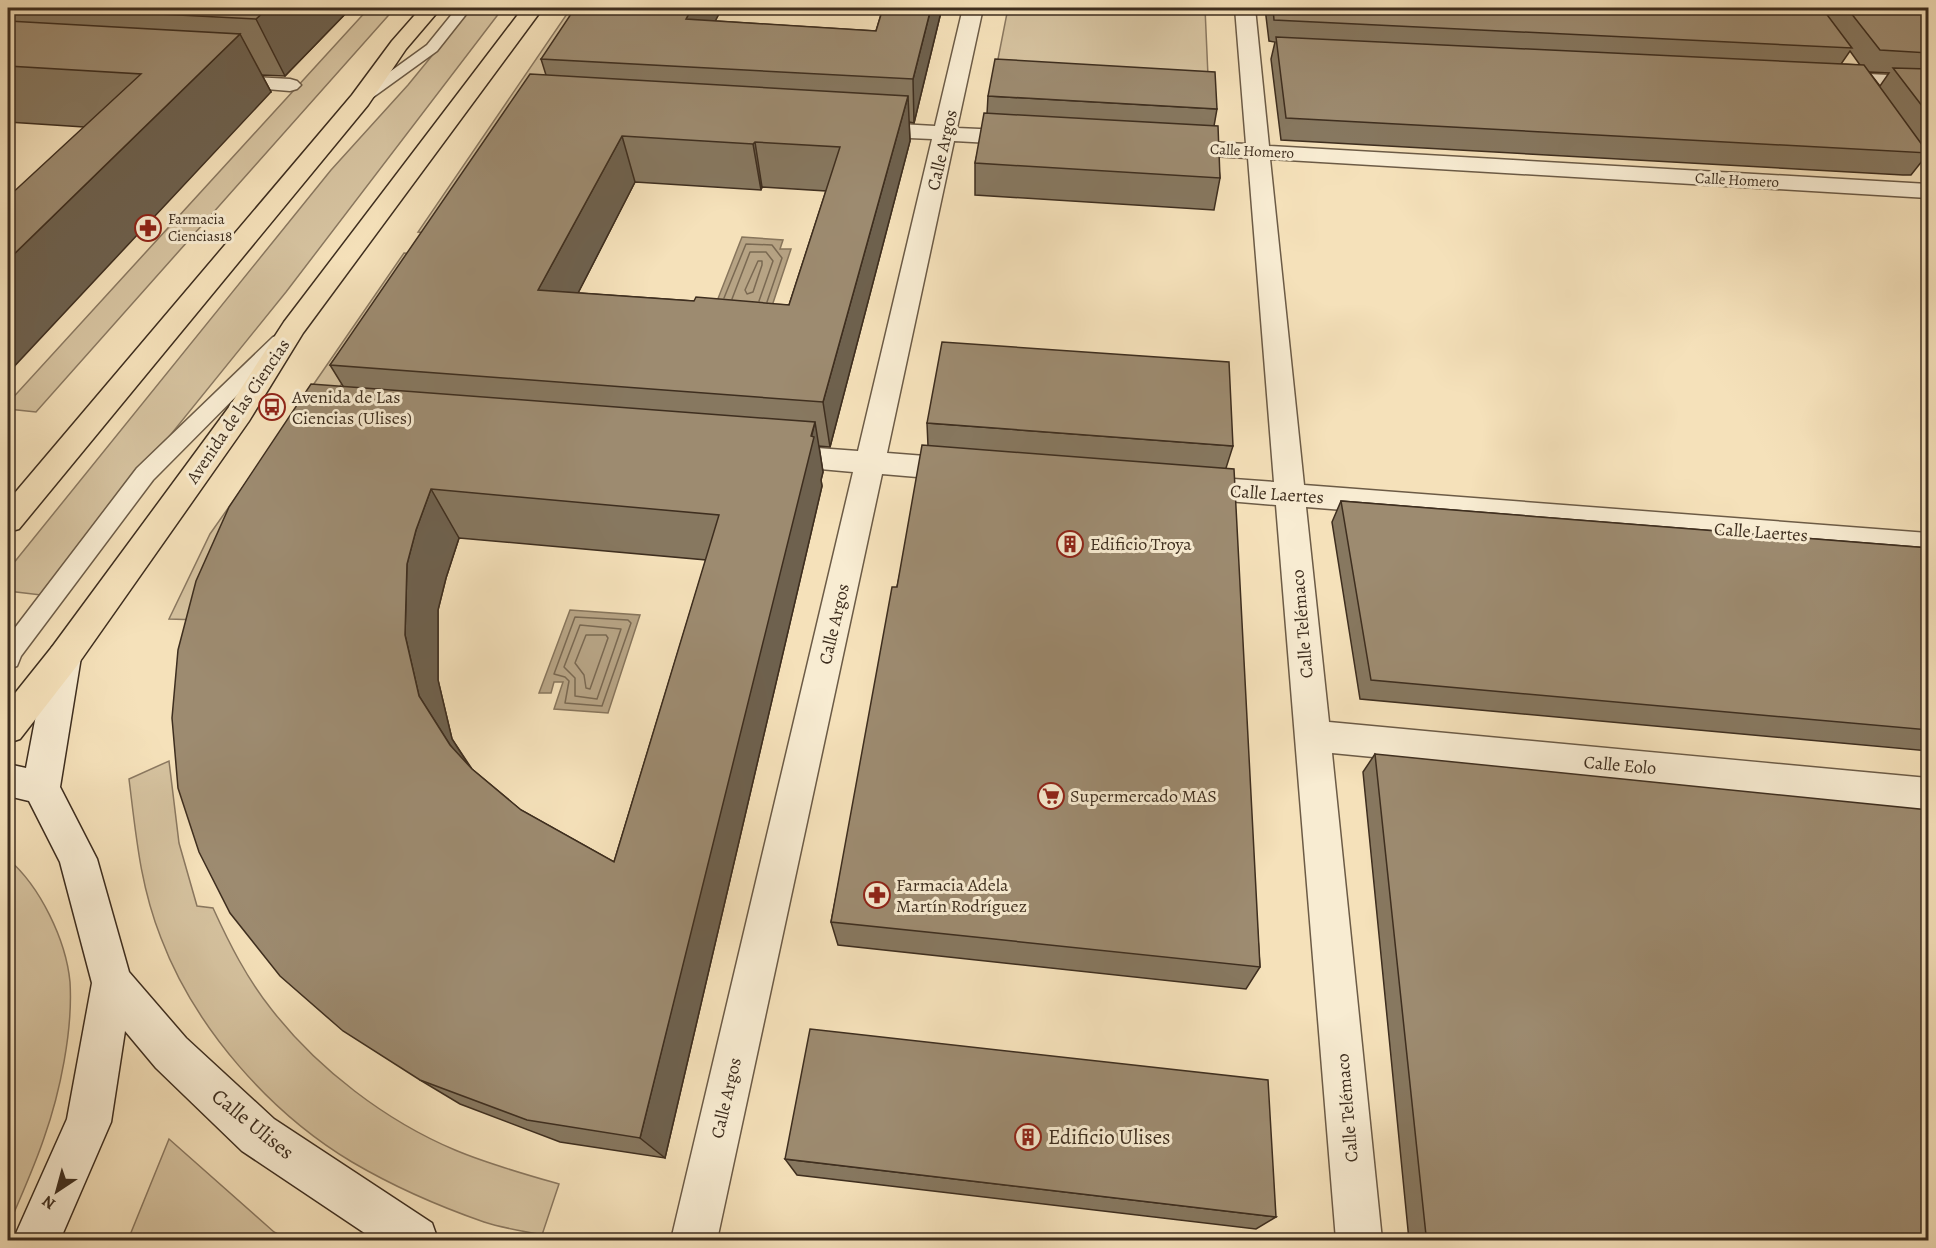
<svg xmlns="http://www.w3.org/2000/svg" width="1936" height="1248" font-family="Alegreya,serif">
	<style>
		.green { fill: #d6c3a0; stroke: #8a7860; stroke-width: 1.5 }
		.water { fill: #b7a485; stroke: #87755c; stroke-width: 1.5 }
		.lines { fill: none; stroke-linecap: round; stroke-linejoin: round }
		.shore { stroke: #7a6952; stroke-width: 1.5 }
		.lane-casing { stroke: #6c5b46; stroke-width: 3 }
		.street-casing { stroke: #6c5b46; stroke-width: 3 }
		.secondary-casing { stroke: #3e2e1f; stroke-width: 3 }
		.primary-casing { stroke: #3e2e1f; stroke-width: 3 }
		.lane { fill: #f8ecd2; fill-rule: evenodd }
		.street { fill: #f8ecd2; fill-rule: evenodd }
		.secondary { fill: #f8ecd2; fill-rule: evenodd }
		.primary { fill: #f5e1ba; fill-rule: evenodd }
		.wall { fill: #877860; stroke: #3e2e1f; stroke-width: 1.5; fill-rule: evenodd }
		.shaded-wall { fill: #6e614e; stroke: #3e2e1f; stroke-width: 1.5 }
		.building { fill: #9d8b70; stroke: #3e2e1f; stroke-width: 1.5; fill-rule: evenodd }
		.labels { text-anchor: middle; dominant-baseline: central; stroke-width: 6; stroke-linejoin: round; paint-order: stroke }
		.far-street-label { font-size: 15px; fill: #3e2e1f; stroke: #f8ecd2 }
		.far-poi-label { font-size: 15px; fill: #3e2e1f; stroke: #f8ecd2; text-anchor: start }
		.street-label { font-size: 18px; fill: #3e2e1f; stroke: #f8ecd2 }
		.poi-label { font-size: 18px; fill: #3e2e1f; stroke: #f8ecd2; text-anchor: start }
		.near-street-label { font-size: 21px; fill: #3e2e1f; stroke: #f8ecd2 }
		.near-poi-label { font-size: 21px; fill: #3e2e1f; stroke: #f8ecd2; text-anchor: start }
	</style>
	<rect width="100%" height="100%" fill="#f5e1ba"/>
	<filter id="stains"><feTurbulence type="fractalNoise" baseFrequency=".00333" numOctaves="4"/><feColorMatrix values="0 0 0 0 .2 0 0 0 0 .09 0 0 0 0 .02 0 0 0 .5 -.17"/></filter>
	<radialGradient id="worn" r=".72"><stop offset=".6" stop-color="#630" stop-opacity="0"/><stop offset="1" stop-color="#630" stop-opacity=".3"/></radialGradient>
	<path class="green" d="M 369,8 L 395,8 L 36,412 L 8,409 L 8,403 Z
		M 471,8 L 503,8 L 286,292 L 41,595 L 8,591 L 8,570 L 331,170 L 408,85 Z
		M 571,8 L 591,8 L 441,234 L 418,232 Z
		M 1008,8 L 1205,8 L 1208,76 L 997,64 Z
		M 404,253 L 427,255 L 335,394 L 309,391 Z
		M 285,427 L 200,620 L 169,619 L 210,534 Z
		M 169,761 L 179,843 L 197,906 L 213,908 C 229,943 247,979 272,1010 C 318,1069 386,1121 455,1150 C 488,1164 524,1174 559,1184 L 542,1235 C 523,1231 502,1228 484,1222 C 441,1207 391,1185 352,1162 C 270,1113 195,1028 161,938 C 140,885 136,835 129,779 Z
		M 8,859 C 40,886 66,940 70,982 C 73,1030 60,1093 44,1138 C 34,1168 20,1198 8,1227 Z
		M 169,1139 L 274,1232 L 289,1240 L 128,1240 Z"/>
	<path class="water" d="M 742,237 L 783,240 L 780,249 L 791,249 L 768,318 L 712,314 Z
		M 570,610 L 640,615 L 608,713 L 554,709 L 563,682 L 554,682 L 551,693 L 539,693 Z"/>
	<g class="lines">
		<path class="shore" d="M 758,261 L 762,261 L 762,265 L 753,292 L 747,294 L 745,290 Z
			M 724,298 L 746,244 L 772,245 L 782,258 L 767,302
			M 732,299 L 750,252 L 766,252 L 773,261 L 759,301
			M 575,617 L 628,620 L 631,623 L 602,706 L 565,703 L 569,681 L 565,677 L 554,674 Z
			M 580,625 L 621,629 L 597,699 L 575,696 L 575,678 L 564,667 Z
			M 586,635 L 606,635 L 608,638 L 590,689 L 586,688 L 584,675 L 575,663 Z"/>
		<defs>
			<path id="lane" d="M 457,8 L 471,8 L 437,51 L 365,103 L 355,103 L 352,100 L 355,97 L 427,45 Z
				M 280,335 L 287,337 L 290,341 L 287,345 L 153,480 L 21,656 L 17,666 L 8,669 L 8,637 L 137,468 L 273,337 Z"/>
			<path id="street" d="M 963,8 L 983,8 L 957,128 L 1025,131 L 1033,133 L 1036,138 L 1033,143 L 1025,145 L 954,141 L 887,453 L 964,459 L 974,462 L 979,470 L 974,478 L 964,481 L 882,474 L 717,1240 L 671,1240 L 853,472 L 776,465 L 766,462 L 761,455 L 766,448 L 776,445 L 858,451 L 932,139 L 864,136 L 856,134 L 853,129 L 856,124 L 864,122 L 935,126 Z
				M 1235,8 L 1255,8 L 1269,146 L 1928,184 L 1928,198 L 1270,159 L 1304,485 L 1928,533 L 1928,557 L 1306,507 L 1329,722 L 1928,778 L 1928,811 L 1332,753 L 1382,1240 L 1336,1240 L 1276,505 L 1192,498 L 1181,495 L 1177,487 L 1181,479 L 1192,476 L 1274,482 L 1248,158 L 1176,154 L 1168,152 L 1165,147 L 1168,142 L 1176,140 L 1246,144 Z
				M 1829,72 L 1928,77 L 1928,89 L 1822,82 L 1819,78 L 1822,74 Z
				M 222,75 L 290,79 L 297,81 L 301,85 L 297,89 L 290,91 L 215,85 L 212,81 L 215,77 Z"/>
			<path id="secondary" d="M 64,643 L 76,647 L 81,657 L 60,787 L 97,859 L 129,972 L 186,1038 L 274,1119 L 432,1223 L 438,1240 L 375,1240 L 242,1151 L 156,1068 L 125,1031 L 111,1122 L 60,1240 L 13,1240 L 67,1119 L 92,983 L 60,862 L 29,801 L 8,796 L 8,764 L 26,768 L 47,657 L 52,647 Z"/>
			<path id="primary" d="M 421,8 L 441,8 L 406,49 L 368,105 L 19,529 L 8,532 L 8,501 L 352,95 L 392,41 Z
				M 523,8 L 543,8 L 303,333 L 249,421 L 76,667 L 20,739 L 8,743 L 8,702 L 52,647 L 229,407 L 284,322 Z"/>
		</defs>
		<use href="#lane" class="lane-casing"/>
		<use href="#street" class="street-casing"/>
		<use href="#secondary" class="secondary-casing"/>
		<use href="#primary" class="primary-casing"/>
		<use href="#lane" class="lane"/>
		<use href="#street" class="street"/>
		<use href="#secondary" class="secondary"/>
		<use href="#primary" class="primary"/>
	</g>
	<path class="wall" d="M 8,8 L 351,8 L 285,76 L 262,75 L 271,92 L 84,127 L 8,122 Z
		M 722,8 L 715,21 L 876,31 L 883,8 L 942,8 L 914,123 L 909,122 L 910,141 L 830,447 L 819,446 L 823,472 L 821,480 L 822,486 L 665,1158 L 560,1142 L 460,1104 L 420,1080 L 343,386 L 330,365 L 546,75 L 541,59 ZM 635,182 L 761,190 L 762,187 L 826,191 L 789,305 L 694,301 L 578,293 ZM 459,538 L 706,560 L 614,862 L 521,810 L 472,769 L 452,739 L 438,680 L 438,610 L 446,578 Z
		M 1265,8 L 1929,8 L 1929,160 L 1926,156 L 1911,175 L 1903,175 L 1281,140 L 1271,59 L 1275,42 L 1269,41 ZM 1850,51 L 1860,65 L 1841,64 ZM 1869,72 L 1889,73 L 1880,86 Z
		M 988,96 L 1217,109 L 1214,126 L 1220,178 L 1214,210 L 975,195 L 975,163 L 987,114 Z
		M 927,423 L 1233,446 L 1226,468 L 1260,967 L 1246,989 L 838,945 L 831,922 L 897,587 L 928,446 Z
		M 1341,501 L 1929,548 L 1929,751 L 1360,699 L 1332,522 Z
		M 1375,754 L 1929,1240 L 1409,1240 L 1363,772 Z
		M 785,1159 L 1276,1217 L 1256,1229 L 797,1175 Z"/>
	<path class="shaded-wall" d="M 268,8 L 351,8 L 285,76 L 256,19 Z
		M 692,8 L 722,8 L 694,62 L 686,19 Z
		M 931,8 L 942,8 L 914,123 L 913,79 Z
		M 240,34 L 271,92 L 8,373 L 8,260 Z
		M 908,96 L 910,141 L 830,447 L 823,402 Z
		M 622,136 L 635,182 L 556,336 L 538,290 Z
		M 755,142 L 762,187 L 761,190 L 753,144 Z
		M 815,422 L 823,472 L 821,480 L 822,486 L 665,1158 L 640,1138 Z
		M 431,489 L 459,538 L 446,578 L 438,610 L 438,680 L 452,739 L 482,786 L 450,745 L 419,696 L 405,635 L 407,564 L 416,530 Z"/>
	<path class="building" d="M 42,8 L 268,8 L 256,19 Z
		M 575,8 L 692,8 L 686,19 L 876,31 L 883,8 L 931,8 L 913,79 L 541,59 Z
		M 1273,8 L 1822,8 L 1852,48 L 1274,20 Z
		M 1847,8 L 1929,8 L 1929,53 L 1880,50 Z
		M 8,21 L 240,34 L 8,260 L 8,197 L 141,74 L 8,66 Z
		M 1276,37 L 1864,65 L 1928,153 L 1286,118 Z
		M 995,59 L 1215,72 L 1217,109 L 988,96 Z
		M 1893,68 L 1929,69 L 1929,115 Z
		M 530,74 L 908,96 L 823,402 L 330,365 ZM 622,136 L 753,144 L 755,142 L 840,147 L 789,305 L 696,297 L 694,301 L 538,290 Z
		M 984,113 L 1218,126 L 1220,178 L 975,163 Z
		M 942,342 L 1229,362 L 1233,446 L 927,423 Z
		M 311,384 L 815,422 L 811,436 L 814,437 L 640,1138 L 527,1120 L 420,1080 L 343,1031 L 280,976 L 230,913 L 199,852 L 178,788 L 172,718 L 178,650 L 196,581 L 229,507 ZM 431,489 L 719,515 L 614,862 L 521,810 L 472,769 L 450,745 L 419,696 L 405,635 L 407,564 L 416,530 Z
		M 922,445 L 1234,469 L 1260,967 L 831,922 L 892,587 L 897,587 Z
		M 1341,501 L 1929,548 L 1929,730 L 1371,680 Z
		M 1375,754 L 1929,810 L 1929,1240 L 1478,1240 L 1426,1235 Z
		M 810,1029 L 1268,1080 L 1276,1217 L 785,1159 Z"/>
	<defs>
		<symbol id="pharmacy-ring" viewBox="-11 -11 22 22"><circle r="9.5" fill="#f8ecd2" stroke="#8f2418" stroke-width="1.5"/><path d="M-2-6h4v4h4v4h-4v4h-4v-4h-4v-4h4Z" fill="#8f2418"/></symbol>
		<symbol id="bus-ring" viewBox="-11 -11 22 22"><circle r="9.5" fill="#f8ecd2" stroke="#8f2418" stroke-width="1.5"/><path d="M-5-6H5V4H4V6H2V4H-2V6H-4V4H-5ZM-3.5-4V0h7V-4ZM-3.5 1.2v1.5H-2V1.2ZM2 1.2v1.5H3.5V1.2Z" fill="#8f2418"/></symbol>
		<symbol id="building-ring" viewBox="-11 -11 22 22"><circle r="9.5" fill="#f8ecd2" stroke="#8f2418" stroke-width="1.5"/><path d="M-4-6H4V6H1V3H-1V6H-4ZM-2.5-4.3h1.7v1.8h-1.7ZM.8-4.3h1.7v1.8H.8ZM-2.5-1h1.7V.8h-1.7ZM.8-1h1.7V.8H.8Z" fill="#8f2418"/></symbol>
		<symbol id="supermarket-ring" viewBox="-11 -11 22 22"><circle r="9.5" fill="#f8ecd2" stroke="#8f2418" stroke-width="1.5"/><path d="M-6-5.5h2.5l.6 2H6L4.5 2H-2.5L-4.4-4H-6ZM-1.5 3.2a1.3 1.3 0 1 0 .1 0ZM3 3.2a1.3 1.3 0 1 0 .1 0Z" fill="#8f2418"/></symbol>
	</defs>
	<g fill-rule="evenodd">
		<use href="#pharmacy-ring" x="133" y="213" width="30" height="30"/>
		<use href="#bus-ring" x="257" y="392" width="30" height="30"/>
		<use href="#building-ring" x="1055" y="529" width="30" height="30"/>
		<use href="#supermarket-ring" x="1036" y="781" width="30" height="30"/>
		<use href="#pharmacy-ring" x="862" y="880" width="30" height="30"/>
		<use href="#building-ring" x="1013" y="1122" width="30" height="30"/>
	</g>
	<g class="labels">
		<g class="far-street-label">
			<text transform="translate(1252 151) rotate(3)">Calle Homero</text>
			<text transform="translate(1737 180) rotate(3)">Calle Homero</text>
		</g>
		<g class="far-poi-label">
			<text x="168" y="219">Farmacia<tspan x="168" dy="17">Ciencias18</tspan></text>
		</g>
		<g class="street-label">
			<text transform="translate(942 150) rotate(-77)">Calle Argos</text>
			<text transform="translate(238 411) rotate(-56)">Avenida de las Ciencias</text>
			<text transform="translate(1277 494) rotate(4)">Calle Laertes</text>
			<text transform="translate(1761 532) rotate(4)">Calle Laertes</text>
			<text transform="translate(834 624) rotate(-77)">Calle Argos</text>
			<text transform="translate(1302 624) rotate(-95)">Calle Telémaco</text>
			<text transform="translate(1620 765) rotate(5)">Calle Eolo</text>
			<text transform="translate(726 1098) rotate(-77)">Calle Argos</text>
			<text transform="translate(1347 1108) rotate(-95)">Calle Telémaco</text>
		</g>
		<g class="poi-label">
			<text x="292" y="397">Avenida de Las<tspan x="292" dy="21">Ciencias (Ulises)</tspan></text>
			<text x="1090" y="544">Edificio Troya</text>
			<text x="1070" y="796">Supermercado MAS</text>
			<text x="896" y="885">Farmacia Adela<tspan x="896" dy="21">Martín Rodríguez</tspan></text>
		</g>
		<g class="near-street-label">
			<text transform="translate(253 1124) rotate(39)">Calle Ulises</text>
		</g>
		<g class="near-poi-label">
			<text x="1048" y="1137">Edificio Ulises</text>
		</g>
	</g>
	<rect width="1936" height="1248" fill="none" stroke="#f5e1ba" stroke-width="30"/>
	<rect x="9" y="9" width="1918" height="1230" fill="none" stroke="#3e2e1f" stroke-width="3"/>
	<rect x="15" y="15" width="1906" height="1218" fill="none" stroke="#3e2e1f" stroke-width="1.5"/>
	<g transform="translate(57 1191) rotate(216)" stroke="#f8ecd2" stroke-width="4.5" paint-order="stroke">
	<path d="M0-4.5L10 22L0 15L-10 22Z" fill="#3e2e1f"/>
	<text y="-9" font-size="16" font-weight="bold" text-anchor="middle" fill="#3e2e1f">N</text>
	</g>
	<rect width="100%" height="100%" filter="url(#stains)"/>
	<rect width="100%" height="100%" fill="url(#worn)"/>
</svg>
